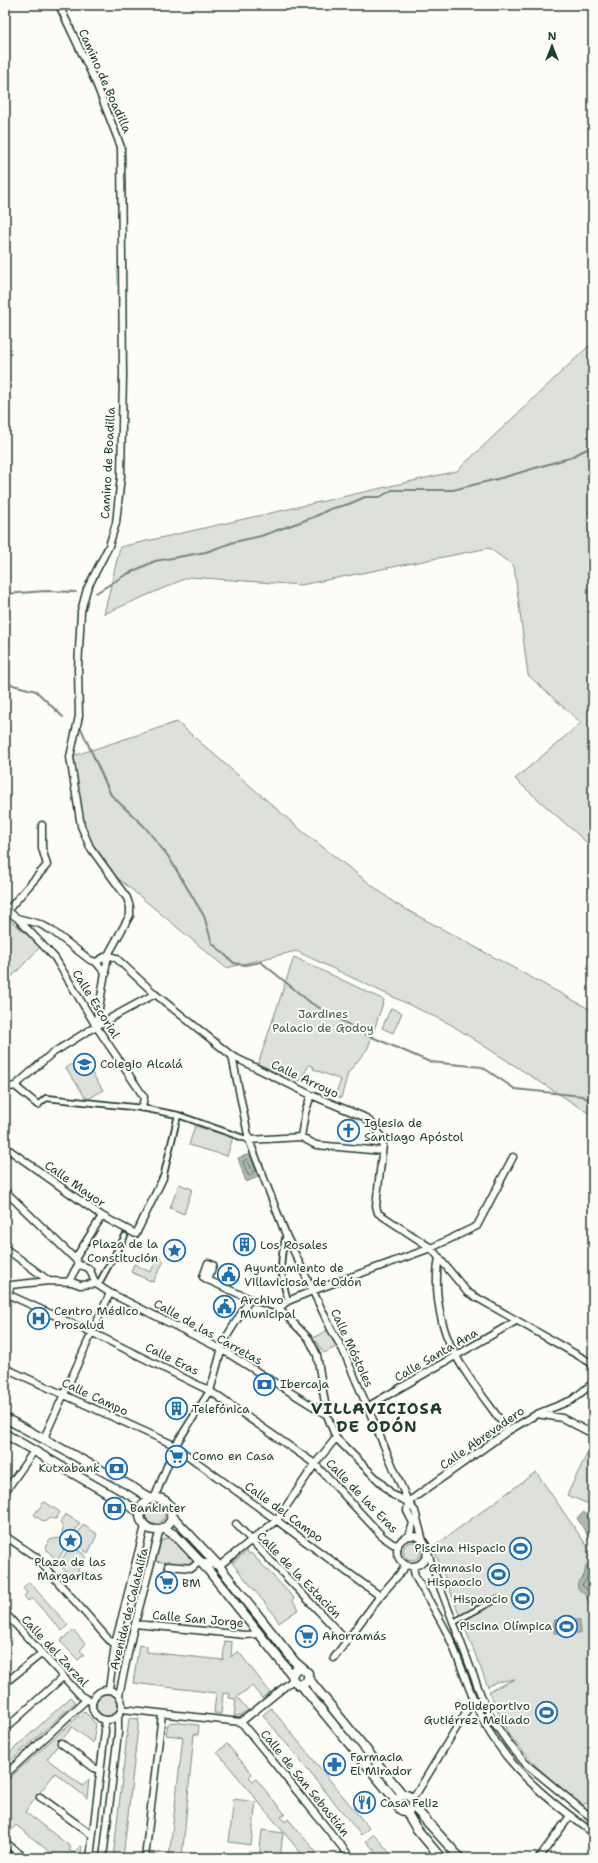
<svg xmlns="http://www.w3.org/2000/svg" width="598" height="1863" font-family="'Shantell Sans',sans-serif">
	<style>
		.green { fill: #dde0db; stroke: #7e8e88 }
		.water { fill: #aeb8b1; stroke: #75877f }
		.lines { fill: none; stroke-linecap: round; stroke-linejoin: round }
		.shore { stroke: #586e66; stroke-width: 1 }
		.stream { stroke: #75877f; stroke-width: 2 }
		.pedestrian-casing { stroke: #1f3d34; stroke-width: 8 }
		.minor-casing { stroke: #1f3d34; stroke-width: 9 }
		.tertiary-casing { stroke: #1f3d34; stroke-width: 11 }
		.pedestrian { stroke: #fdfcf7; stroke-width: 4.5 }
		.minor { stroke: #fdfcf7; stroke-width: 6 }
		.tertiary { stroke: #fdfcf7; stroke-width: 8 }
		.labels { text-anchor: middle; dominant-baseline: central; stroke-width: 4; stroke-linejoin: round; paint-order: stroke }
		.street-label { font-size: 12px; fill: #1f3d34; stroke: #fdfcf7 }
		.park-label { font-size: 12px; fill: #455e55; stroke: #fdfcf7 }
		.poi-label { font-size: 12px; fill: #1f3d34; stroke: #fdfcf7; text-anchor: start }
		.district-label { font-size: 16px; font-weight: bold; letter-spacing: 1px; fill: #1f3d34; stroke: #fdfcf7 }
	</style>
	<rect width="100%" height="100%" fill="#fdfcf7"/>
	<filter id="ink" filterUnits="userSpaceOnUse"><feTurbulence type="fractalNoise" baseFrequency=".025" numOctaves="2"/><feDisplacementMap in="SourceGraphic" scale="8" xChannelSelector="R" yChannelSelector="G"/><feConvolveMatrix kernelMatrix="1 2 1 2 8 2 1 2 1" color-interpolation-filters="sRGB"/></filter>
	<g filter="url(#ink)">
		<path class="green" d="M 593,342 L 593,848 L 515,779 L 581,723 L 528,675 L 514,566 L 489,548 L 301,585 L 189,577 L 104,614 L 120,547 L 457,471 Z
			M 177,722 L 302,831 L 396,904 L 593,1011 L 593,1116 L 450,1024 L 296,951 L 226,968 L 101,864 L 81,826 L 70,757 Z
			M 5,916 L 41,946 L 5,984 Z
			M 294,957 L 384,1000 L 368,1048 L 348,1073 L 341,1098 L 335,1095 L 341,1080 L 313,1069 L 314,1067 L 309,1065 L 300,1081 L 258,1064 Z
			M 391,1008 L 402,1013 L 393,1033 L 382,1028 Z
			M 82,1058 L 103,1090 L 87,1100 L 66,1068 Z
			M 195,1126 L 233,1137 L 227,1156 L 189,1145 Z
			M 179,1184 L 192,1189 L 184,1214 L 170,1208 Z
			M 159,1257 L 164,1261 L 153,1282 L 131,1272 L 134,1264 L 150,1272 Z
			M 329,1329 L 338,1346 L 324,1353 L 313,1338 Z
			M 587,1454 L 593,1456 L 593,1506 L 567,1495 Z
			M 536,1472 L 587,1546 L 593,1551 L 593,1659 L 592,1663 L 593,1662 L 593,1801 L 581,1805 L 536,1766 L 508,1734 L 489,1691 L 515,1679 L 496,1682 L 488,1687 L 433,1547 Z
			M 45,1502 L 60,1512 L 56,1519 L 50,1518 L 44,1522 L 34,1515 L 43,1503 Z
			M145 1514a10 10 0 1 1 20 0a10 10 0 1 1-20 0Z
			M 65,1514 L 80,1523 L 70,1540 L 62,1535 L 63,1528 L 60,1522 Z
			M 83,1525 L 96,1533 L 97,1535 L 88,1553 L 72,1542 Z
			M 60,1538 L 68,1543 L 57,1561 L 45,1548 L 49,1540 Z
			M 167,1538 C 179,1540 187,1553 195,1562 L 189,1566 L 155,1561 L 161,1541 Z
			M403 1551a9 9 0 1 1 18 0a9 9 0 1 1-18 0Z
			M 71,1545 L 86,1556 L 73,1579 L 59,1564 Z
			M 247,1551 L 249,1554 L 251,1553 L 294,1598 L 292,1600 L 299,1609 L 279,1623 L 274,1614 L 232,1563 Z
			M 29,1582 L 68,1625 L 62,1631 L 32,1598 L 28,1601 L 24,1596 L 27,1593 L 23,1588 Z
			M 73,1630 L 86,1644 L 80,1650 L 84,1655 L 78,1660 L 60,1641 Z
			M 225,1641 L 232,1642 L 231,1657 L 238,1651 L 270,1692 L 262,1698 L 252,1686 L 237,1697 L 248,1710 L 241,1715 L 234,1716 L 236,1699 L 229,1698 L 230,1694 L 223,1693 L 221,1714 L 214,1713 L 216,1693 L 133,1683 L 139,1645 L 147,1646 L 147,1652 L 223,1660 Z
			M96 1705a11 11 0 1 1 22 0a11 11 0 1 1-22 0Z
			M 71,1697 L 76,1702 L 5,1766 L 5,1757 Z
			M 271,1708 L 369,1828 L 361,1835 L 263,1715 Z
			M 84,1711 L 96,1724 L 93,1743 L 72,1727 L 47,1759 L 83,1786 L 89,1779 L 87,1798 L 55,1773 L 25,1812 L 71,1847 L 69,1850 L 74,1853 L 80,1846 L 82,1847 L 80,1858 L 57,1858 L 16,1825 L 5,1837 L 5,1782 Z
			M 129,1718 L 139,1719 L 123,1858 L 113,1858 Z
			M 171,1722 L 199,1725 L 198,1735 L 194,1734 L 182,1858 L 169,1858 L 183,1737 L 166,1735 L 168,1724 Z
			M 227,1744 L 252,1774 L 249,1777 L 253,1781 L 256,1779 L 285,1814 L 281,1817 L 285,1822 L 288,1819 L 321,1858 L 305,1858 L 217,1752 Z
			M 234,1799 L 256,1802 L 251,1845 L 229,1842 Z
			M 262,1830 L 283,1833 L 280,1858 L 259,1858 Z
			M 374,1834 L 394,1858 L 381,1858 L 366,1841 Z"/>
		<path class="water" d="M 250,1154 L 258,1177 L 246,1182 L 238,1158 Z
			M 584,1512 L 593,1523 L 593,1532 L 588,1536 L 577,1518 Z
			M 593,1564 L 593,1605 L 589,1603 C 587,1600 587,1596 585,1594 C 583,1591 580,1592 578,1588 C 576,1582 580,1581 583,1577 C 587,1571 582,1564 593,1564 Z
			M 554,1620 L 580,1620 L 580,1633 L 554,1633 Z"/>
		<g class="lines">
			<path class="shore" d="M 247,1159 L 253,1173 L 250,1176 L 248,1175 L 243,1162 Z
				M 593,1568 L 588,1570 L 587,1578 L 582,1585 L 589,1592 L 593,1601
				M 560,1624 L 575,1624 L 576,1627 L 574,1629 L 559,1629 L 558,1626 Z"/>
			<path class="stream" d="M 96,593 L 125,575 L 155,561 L 206,552 L 234,542 L 261,536 L 314,517 L 330,509 L 349,504 L 365,497 L 380,497 L 392,490 L 453,490 L 505,477 L 569,458 L 593,446
				M 5,594 L 46,591 L 76,592
				M 5,679 L 9,684 L 36,691 L 63,717
				M 79,724 L 111,795 L 144,826 L 168,856 L 204,916 L 212,943 L 234,963 L 245,965 L 261,962 L 311,1003 L 365,1034 L 430,1062 L 482,1067 L 515,1089 L 582,1096 L 593,1102"/>
			<defs>
				<path id="pedestrian" d="M 38,1105 L 46,1098 L 142,1108 L 178,1115 L 249,1140
					M 163,1178 L 178,1115
					M 286,1235 C 279,1263 280,1272 288,1301
					M 98,1285 L 125,1236
					M 454,1622 L 497,1599"/>
				<path id="minor" d="M 59,5 L 96,83 L 121,147 L 123,375 L 121,476 L 116,523 L 109,546 L 87,589 L 81,611 L 78,669 L 79,716 L 70,757 L 81,826 L 90,847 L 127,898 L 130,907 L 130,915 L 108,955 L 96,1026
					M 5,909 L 17,918 L 40,924 L 51,930 L 90,960 L 96,962 L 108,955
					M 7,911 L 47,865 L 42,848 L 42,825
					M 17,918 L 55,958 L 96,1026 L 144,1097 L 142,1108
					M 108,955 L 116,958 L 155,994 L 232,1056 L 311,1095 L 364,1117 C 374,1124 381,1132 383,1145 L 376,1206 L 378,1213 L 431,1248 L 467,1292 L 593,1364
					M 96,962 L 106,974
					M 232,1056 L 249,1140 L 286,1235 L 331,1329 L 343,1350 L 403,1490 L 408,1502 L 407,1511 L 413,1523 L 409,1536
					M 15,1086 L 51,1054 L 96,1026 L 155,994
					M 15,1086 L 38,1105
					M 5,1088 L 15,1086
					M 301,1137 L 305,1113 L 311,1095
					M 249,1140 L 301,1137 L 316,1145 L 382,1151
					M 5,1147 L 102,1216 L 136,1234 L 163,1178
					M 5,1191 L 75,1259 L 79,1265
					M 5,1248 L 49,1281
					M 439,1257 C 434,1284 438,1318 450,1344 C 463,1373 489,1404 508,1431
					M 75,1259 L 102,1216
					M 79,1265 C 95,1268 89,1273 96,1284
					M 208,1280 L 213,1265 L 208,1263 L 203,1277 L 208,1280 L 250,1299 L 279,1308 L 309,1339 L 317,1355 L 327,1415 L 336,1438 L 393,1495 L 408,1502 L 415,1511 L 423,1541
					M 68,1282 C 73,1277 73,1270 79,1265
					M 5,1293 L 93,1333 L 210,1391 L 315,1464 L 383,1537 L 393,1544 L 398,1545
					M 8,1294 L 11,1285 L 49,1281 L 72,1282 L 80,1285 L 96,1284 L 110,1293 L 221,1349 L 327,1415
					M 279,1308 L 288,1301 L 312,1291 L 431,1248 L 477,1226 L 513,1157
					M 5,1368 L 172,1444 L 380,1596
					M 367,1407 L 516,1321
					M 537,1414 L 562,1418 L 593,1434
					M 44,1438 L 110,1293
					M 5,1492 L 34,1451
					M 154,1499 L 175,1446 L 210,1391 L 224,1341 L 250,1299
					M 408,1502 L 508,1431 L 537,1414 L 572,1400 L 593,1383
					M 236,1524 L 347,1641
					M 5,1536 L 36,1557 L 109,1640 L 115,1644
					M397 1551a15 15 0 1 1 30 0a15 15 0 1 1-30 0Z
					M 426,1545 L 432,1566 L 482,1698 L 493,1721 L 509,1744 L 526,1764 L 593,1819
					M 168,1566 L 192,1568 L 200,1561 L 219,1566 L 277,1520 L 315,1464 L 336,1438
					M 413,1566 L 415,1576 C 426,1596 439,1616 449,1637 C 465,1672 474,1711 496,1742 C 521,1779 558,1807 593,1833
					M 5,1613 L 81,1696 L 92,1702
					M 135,1624 L 245,1635 L 259,1634
					M 334,1658 L 380,1596 L 403,1570 L 405,1564
					M 5,1683 L 41,1654
					M 109,1689 L 115,1644 L 145,1526
					M92 1705a15 15 0 1 1 30 0a15 15 0 1 1-30 0Z
					M 119,1695 L 132,1635 L 160,1529
					M 122,1709 L 241,1722 L 293,1680
					M 241,1722 L 351,1858
					M 5,1729 L 63,1677
					M 61,1743 L 94,1768 L 100,1770
					M 5,1775 L 86,1700
					M 40,1797 L 92,1835
					M 412,1798 L 418,1791 L 474,1699
					M 5,1842 L 25,1858
					M 90,1858 L 105,1731 L 104,1720
					M 103,1858 L 118,1733 L 118,1715
					M 145,1858 L 162,1714
					M 539,1858 L 570,1816"/>
				<path id="tertiary" d="M 5,1418 L 134,1488 L 151,1499
					M 5,1434 L 140,1512
					M140 1514a16 16 0 1 1 32 0a16 16 0 1 1-32 0Z
					M 171,1515 L 219,1566 L 295,1662 L 308,1673 L 308,1681 L 299,1685 L 293,1680 L 292,1675 L 296,1669 L 300,1668
					M 163,1528 L 175,1535 L 209,1571 L 292,1675
					M 308,1678 L 403,1795
					M 301,1685 L 397,1802
					M397 1803a8 8 0 1 1 16 0a8 8 0 1 1-16 0Z
					M 413,1806 L 460,1858
					M 406,1811 L 416,1828 L 441,1858"/>
			</defs>
			<use href="#pedestrian" class="pedestrian-casing"/>
			<use href="#minor" class="minor-casing"/>
			<use href="#tertiary" class="tertiary-casing"/>
			<use href="#pedestrian" class="pedestrian"/>
			<use href="#minor" class="minor"/>
			<use href="#tertiary" class="tertiary"/>
		</g>
	</g>
	<defs>
		<symbol id="school-ring" viewBox="-11 -11 22 22"><circle r="9.5" fill="#fdfcf7" stroke="#1f6fb2" stroke-width="1.5"/><path d="M0-5L7-2L0 1L-7-2ZM-4 1L0 2.5L4 1V4Q0 6-4 4Z" fill="#1f6fb2"/></symbol>
		<symbol id="church-ring" viewBox="-11 -11 22 22"><circle r="9.5" fill="#fdfcf7" stroke="#1f6fb2" stroke-width="1.5"/><path d="M-1.2-6h2.4v3.5h3.3v2.4h-3.3V6h-2.4V-.1h-3.3v-2.4h3.3Z" fill="#1f6fb2"/></symbol>
		<symbol id="building-ring" viewBox="-11 -11 22 22"><circle r="9.5" fill="#fdfcf7" stroke="#1f6fb2" stroke-width="1.5"/><path d="M-4-6H4V6H1V3H-1V6H-4ZM-2.5-4.3h1.7v1.8h-1.7ZM.8-4.3h1.7v1.8H.8ZM-2.5-1h1.7V.8h-1.7ZM.8-1h1.7V.8H.8Z" fill="#1f6fb2"/></symbol>
		<symbol id="sight-ring" viewBox="-11 -11 22 22"><circle r="9.5" fill="#fdfcf7" stroke="#1f6fb2" stroke-width="1.5"/><path d="M0-6L1.8-2.2L6-1.7L2.9 1.2L3.7 5.4L0 3.3L-3.7 5.4L-2.9 1.2L-6-1.7L-1.8-2.2Z" fill="#1f6fb2"/></symbol>
		<symbol id="civic-ring" viewBox="-11 -11 22 22"><circle r="9.5" fill="#fdfcf7" stroke="#1f6fb2" stroke-width="1.5"/><path d="M-.6-6.5H3V-4.5H.6V-3L4-1V1h2V6H-6V1h2V-1L-.6-3ZM-1.2 2.5V6h2.4V2.5Z" fill="#1f6fb2"/></symbol>
		<symbol id="hospital-ring" viewBox="-11 -11 22 22"><circle r="9.5" fill="#fdfcf7" stroke="#1f6fb2" stroke-width="1.5"/><path d="M-5-5h3v3.5h4V-5h3V5h-3V1.5h-4V5h-3Z" fill="#1f6fb2"/></symbol>
		<symbol id="bank-ring" viewBox="-11 -11 22 22"><circle r="9.5" fill="#fdfcf7" stroke="#1f6fb2" stroke-width="1.5"/><path d="M-6-4H6V4H-6ZM0-2.3a2.3 2.3 0 1 0 0 4.6a2.3 2.3 0 1 0 0-4.6Z" fill="#1f6fb2"/></symbol>
		<symbol id="supermarket-ring" viewBox="-11 -11 22 22"><circle r="9.5" fill="#fdfcf7" stroke="#1f6fb2" stroke-width="1.5"/><path d="M-6-5.5h2.5l.6 2H6L4.5 2H-2.5L-4.4-4H-6ZM-1.5 3.2a1.3 1.3 0 1 0 .1 0ZM3 3.2a1.3 1.3 0 1 0 .1 0Z" fill="#1f6fb2"/></symbol>
		<symbol id="stadium-ring" viewBox="-11 -11 22 22"><circle r="9.5" fill="#fdfcf7" stroke="#1f6fb2" stroke-width="1.5"/><path d="M0-5a6.5 5 0 1 0 0 10a6.5 5 0 1 0 0-10ZM-3.5-1.8h7v3.6h-7Z" fill="#1f6fb2"/></symbol>
		<symbol id="pharmacy-ring" viewBox="-11 -11 22 22"><circle r="9.5" fill="#fdfcf7" stroke="#1f6fb2" stroke-width="1.5"/><path d="M-2-6h4v4h4v4h-4v4h-4v-4h-4v-4h4Z" fill="#1f6fb2"/></symbol>
		<symbol id="restaurant-ring" viewBox="-11 -11 22 22"><circle r="9.5" fill="#fdfcf7" stroke="#1f6fb2" stroke-width="1.5"/><path d="M-5-6h1v4h1v-4h1v4h1v-4h1v5L-1.5 .5V6h-2V.5L-5-1ZM5-6V6H3V1.5H1.5Q1.5-4 5-6Z" fill="#1f6fb2"/></symbol>
	</defs>
	<g fill-rule="evenodd">
		<use href="#school-ring" x="72" y="1052" width="25" height="25"/>
		<use href="#church-ring" x="336" y="1118" width="25" height="25"/>
		<use href="#building-ring" x="232" y="1232" width="25" height="25"/>
		<use href="#sight-ring" x="162" y="1238" width="25" height="25"/>
		<use href="#civic-ring" x="216" y="1262" width="25" height="25"/>
		<use href="#civic-ring" x="212" y="1294" width="25" height="25"/>
		<use href="#hospital-ring" x="26" y="1306" width="25" height="25"/>
		<use href="#bank-ring" x="252" y="1372" width="25" height="25"/>
		<use href="#building-ring" x="164" y="1396" width="25" height="25"/>
		<use href="#supermarket-ring" x="164" y="1444" width="25" height="25"/>
		<use href="#bank-ring" x="104" y="1456" width="25" height="25"/>
		<use href="#bank-ring" x="102" y="1496" width="25" height="25"/>
		<use href="#sight-ring" x="58" y="1528" width="25" height="25"/>
		<use href="#stadium-ring" x="508" y="1536" width="25" height="25"/>
		<use href="#stadium-ring" x="486" y="1562" width="25" height="25"/>
		<use href="#supermarket-ring" x="154" y="1570" width="25" height="25"/>
		<use href="#stadium-ring" x="510" y="1586" width="25" height="25"/>
		<use href="#stadium-ring" x="554" y="1614" width="25" height="25"/>
		<use href="#supermarket-ring" x="294" y="1624" width="25" height="25"/>
		<use href="#stadium-ring" x="534" y="1700" width="25" height="25"/>
		<use href="#pharmacy-ring" x="322" y="1752" width="25" height="25"/>
		<use href="#restaurant-ring" x="352" y="1790" width="25" height="25"/>
	</g>
	<g class="labels">
		<g class="street-label">
			<text transform="translate(105 81) rotate(66)">Camino de Boadilla</text>
			<text transform="translate(108 463) rotate(-87)">Camino de Boadilla</text>
			<text transform="translate(96 1004) rotate(58)">Calle Escorial</text>
			<text transform="translate(305 1079) rotate(25)">Calle Arroyo</text>
			<text transform="translate(75 1184) rotate(35)">Calle Mayor</text>
			<text transform="translate(208 1332) rotate(29)">Calle de las Carretas</text>
			<text transform="translate(352 1348) rotate(65)">Calle Móstoles</text>
			<text transform="translate(436 1355) rotate(-30)">Calle Santa Ana</text>
			<text transform="translate(172 1359) rotate(26)">Calle Eras</text>
			<text transform="translate(95 1397) rotate(25)">Calle Campo</text>
			<text transform="translate(482 1438) rotate(-35)">Calle Abrevadero</text>
			<text transform="translate(362 1496) rotate(46)">Calle de las Eras</text>
			<text transform="translate(284 1512) rotate(36)">Calle del Campo</text>
			<text transform="translate(299 1575) rotate(46)">Calle de la Estación</text>
			<text transform="translate(129 1609) rotate(-76)">Avenida de Calatalifa</text>
			<text transform="translate(198 1619) rotate(5)">Calle San Jorge</text>
			<text transform="translate(55 1651) rotate(47)">Calle del Zarzal</text>
			<text transform="translate(305 1783) rotate(51)">Calle de San Sebastián</text>
		</g>
		<g class="park-label">
			<text x="323" y="1014">Jardines<tspan x="323" dy="14">Palacio de Godoy</tspan></text>
		</g>
		<g class="poi-label">
			<text x="100" y="1064">Colegio Alcalá</text>
			<text x="364" y="1123">Iglesia de<tspan x="364" dy="14">Santiago Apóstol</tspan></text>
			<text x="158" y="1244" text-anchor="end">Plaza de la<tspan x="158" dy="14">Constitución</tspan></text>
			<text x="260" y="1245">Los Rosales</text>
			<text x="244" y="1268">Ayuntamiento de<tspan x="244" dy="14">Villaviciosa de Odón</tspan></text>
			<text x="240" y="1300">Archivo<tspan x="240" dy="14">Municipal</tspan></text>
			<text x="54" y="1311">Centro Médico<tspan x="54" dy="14">Prosalud</tspan></text>
			<text x="280" y="1384">Ibercaja</text>
			<text x="192" y="1409">Telefónica</text>
			<text x="192" y="1456">Como en Casa</text>
			<text x="100" y="1468" text-anchor="end">Kutxabank</text>
			<text x="130" y="1508">Bankinter</text>
			<text x="506" y="1548" text-anchor="end">Piscina Hispacio</text>
			<text x="70" y="1562" text-anchor="middle">Plaza de las<tspan x="70" dy="14">Margaritas</tspan></text>
			<text x="482" y="1568" text-anchor="end">Gimnasio<tspan x="482" dy="14">Hispaocio</tspan></text>
			<text x="182" y="1583">BM</text>
			<text x="508" y="1599" text-anchor="end">Hispaocio</text>
			<text x="552" y="1626" text-anchor="end">Piscina Olímpica</text>
			<text x="322" y="1636">Ahorramás</text>
			<text x="530" y="1706" text-anchor="end">Polideportivo<tspan x="530" dy="14">Gutiérrez Mellado</tspan></text>
			<text x="350" y="1757">Farmacia<tspan x="350" dy="14">El Mirador</tspan></text>
			<text x="380" y="1803">Casa Feliz</text>
		</g>
		<g class="district-label">
			<text x="377" y="1408">VILLAVICIOSA<tspan x="377" dy="18">DE ODÓN</tspan></text>
		</g>
	</g>
	<rect width="598" height="1863" fill="none" stroke="#fdfcf7" stroke-width="20"/>
	<rect x="10" y="10" width="578" height="1843" fill="none" stroke="#1f3d34" stroke-width="1.5" filter="url(#ink)"/>
	<g transform="translate(552 46)" stroke="#fdfcf7" stroke-width="3" paint-order="stroke">
	<path d="M0-3L7 15L0 10L-7 15Z" fill="#1f3d34"/>
	<text y="-6" font-size="11" font-weight="bold" text-anchor="middle" fill="#1f3d34">N</text>
	</g>
</svg>
